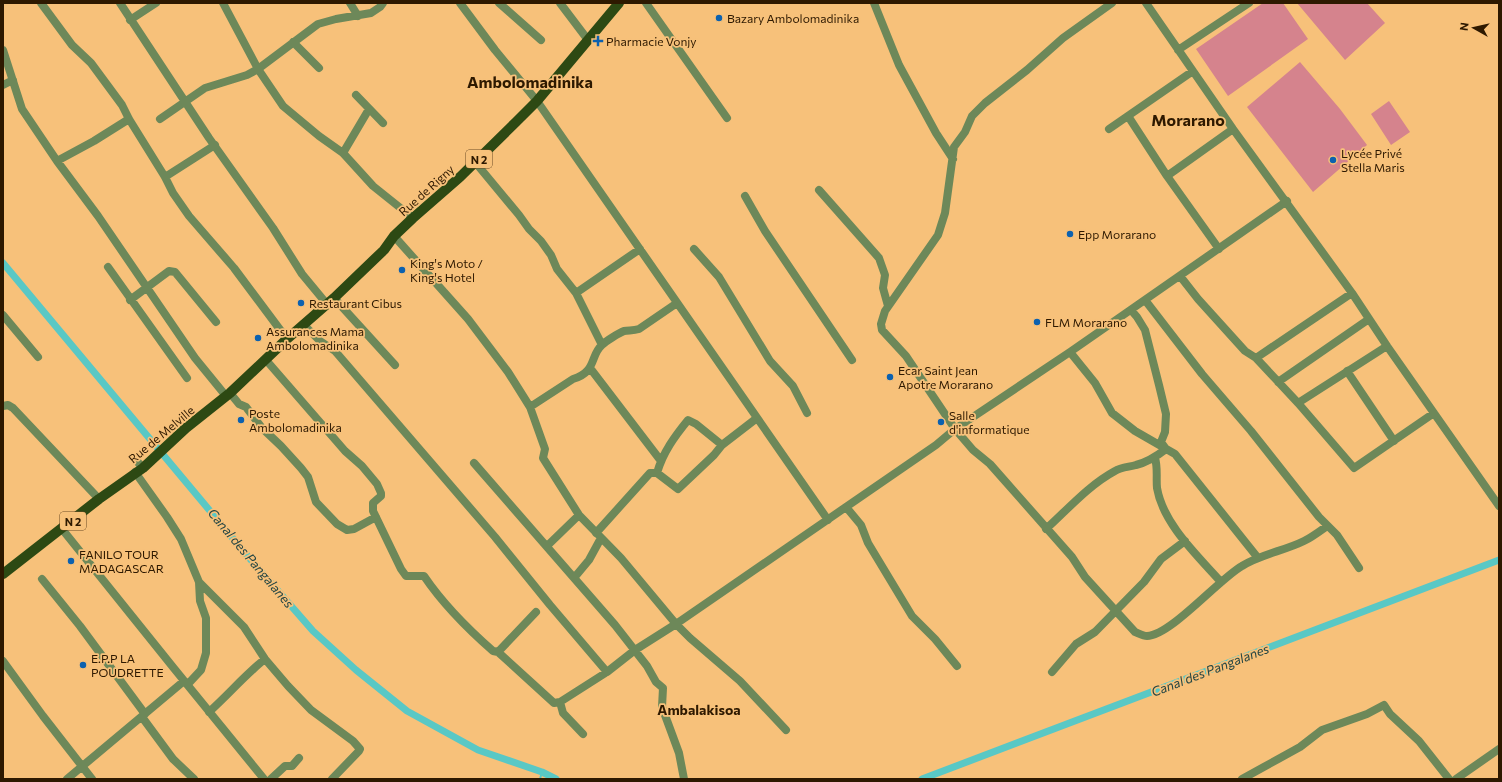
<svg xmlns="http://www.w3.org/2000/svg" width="1502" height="782" font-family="Commissioner,sans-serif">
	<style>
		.green { fill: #d5838d }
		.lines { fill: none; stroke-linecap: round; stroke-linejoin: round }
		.stream { stroke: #59c8c5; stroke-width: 2 }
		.canal { stroke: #59c8c5; stroke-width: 7 }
		.minor { stroke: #6d8859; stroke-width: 8 }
		.primary { stroke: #2d4913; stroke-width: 10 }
		.poi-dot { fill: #0c61af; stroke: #f7c17a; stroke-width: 1.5 }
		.labels { text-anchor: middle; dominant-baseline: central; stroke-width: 3.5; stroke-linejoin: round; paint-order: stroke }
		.shield { fill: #f7c17a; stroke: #6a4b25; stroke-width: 1 }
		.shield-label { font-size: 11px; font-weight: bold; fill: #2e1900 }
		.poi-label { font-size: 12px; fill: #2e1900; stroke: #f7c17a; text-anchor: start }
		.street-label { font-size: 12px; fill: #2e1900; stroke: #f7c17a }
		.water-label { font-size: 13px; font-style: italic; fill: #234543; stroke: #f7c17a }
		.quarter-label { font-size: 14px; font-weight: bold; fill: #2e1900; stroke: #f7c17a }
		.district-label { font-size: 16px; font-weight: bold; fill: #2e1900; stroke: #f7c17a }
	</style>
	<rect width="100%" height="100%" fill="#f7c17a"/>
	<path class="green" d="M 1263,3 L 1283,3 L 1308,39 L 1228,96 L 1196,49 Z
		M 1297,3 L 1367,3 L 1385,23 L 1345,60 Z
		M 1300,62 L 1340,109 L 1367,145 L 1313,192 L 1247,107 Z
		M 1389,101 L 1410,132 L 1391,145 L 1371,114 Z"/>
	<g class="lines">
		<path class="stream" d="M 540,779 L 542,772"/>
		<path class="canal" d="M 3,263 L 251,560 L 313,631 L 356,670 L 407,711 L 478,750 L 542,772 L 556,779
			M 922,779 L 1499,560"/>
		<path class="minor" d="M 41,3 L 72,45 L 91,63 L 122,105 L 129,119 L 165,177 L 173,193 L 189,216 L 234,268 L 287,339
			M 120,3 L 209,138 L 273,228 L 302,274 L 326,303
			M 223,3 L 258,69 L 283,106 L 319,136 L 343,153 L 373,186 L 413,218
			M 350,3 L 358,16
			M 460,3 L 495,50 L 537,101 L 828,520
			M 499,3 L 541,40
			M 560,3 L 588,40
			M 646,3 L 727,118
			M 874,3 L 899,65 L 936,133 L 953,159
			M 1112,3 L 1063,38 L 1027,70 L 985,103 L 972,116 L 965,132 L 954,147 L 945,213 L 938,235 L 885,311 L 881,324 L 882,330 L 906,356 L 955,429 L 973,450 L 990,464 L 1072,557 L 1085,577 L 1135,632 C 1138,633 1143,636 1147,636 C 1170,636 1219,579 1242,566 C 1261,554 1284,551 1304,541 C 1312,537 1320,531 1327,526
			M 1146,3 L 1233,129 L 1352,293 L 1387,346 L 1499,506
			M 130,20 L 156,3
			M 293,42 L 319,68
			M 3,50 L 22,109 L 57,161 L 98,216 L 195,358 L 226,396
			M 1178,50 L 1249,3
			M 3,85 L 13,80
			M 356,95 L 383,123
			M 1128,116 L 1167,176 L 1219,249
			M 160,119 L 205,88 L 247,75 L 258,69 L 318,24 L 336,19 L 371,13 L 380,7 L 383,3
			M 1109,129 L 1193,71
			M 343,153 L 369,109
			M 57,161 L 94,141 L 129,119
			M 475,162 L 519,215 L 529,229 L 541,241 L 551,255 L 557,269 L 576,293 L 602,345
			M 1167,176 L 1233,129
			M 165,177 L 215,145
			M 819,190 L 879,258 L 885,275 L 883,288 L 888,306
			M 745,196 L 765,231 L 852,360
			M 394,236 L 468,319 L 508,372 L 530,407 L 545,449 L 543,458 L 579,515 L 621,558 L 676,624 L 690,638 L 740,681 L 786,730
			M 694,249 L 719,277 L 770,361 L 793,386 L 807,413
			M 108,267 L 187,378
			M 1180,276 L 1198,299 L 1245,351 L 1256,358
			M 576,293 L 640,249
			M 1352,293 L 1256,358 L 1298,403 L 1354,468 L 1434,413
			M 334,298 L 395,365
			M 130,300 L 169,271 L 175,272 L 216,322
			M 1145,300 L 1202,374 L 1251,431 L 1319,517 L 1337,535 L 1359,568
			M 3,315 L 38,357
			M 303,324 L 320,341 L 335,351 L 495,537 L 550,605 L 607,672
			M 1070,352 L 1095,383 L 1112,413 L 1135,431 L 1175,454 L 1258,558
			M 266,360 L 345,451 L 362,466 L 377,484 L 381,493 L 381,496 L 373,503 L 373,511 L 401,569 L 406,576 L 424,576 C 443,604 469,630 493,651 L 498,652 L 554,703 L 560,702 L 607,672 L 635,650 L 676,624 L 936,445 L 955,429 L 1070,352 L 1287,201
			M 590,368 L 661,461
			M 1347,371 L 1394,441
			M 1278,382 L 1369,319
			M 230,393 L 239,404 L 246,407 L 262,428 L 281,446 L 301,468 L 308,477 L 316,502 L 337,524 L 347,530 L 354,529 L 376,517
			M 1298,403 L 1387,346
			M 3,406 L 8,405 L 13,408 L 99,499
			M 530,407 L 573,379 C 597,372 590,355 602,345 C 606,341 619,333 624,331 C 629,330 633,331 639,329 L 677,303
			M 1155,458 C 1158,468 1156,478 1157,488 C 1163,524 1198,556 1221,582
			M 135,459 L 143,468
			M 474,463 L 615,625 L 647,666 L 656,682 L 663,688 L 662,707 L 679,753 L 684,779
			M 135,472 L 167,517 L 181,539 L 199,582 L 244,627 L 265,659 L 288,686 L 311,710 L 353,741 L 360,749 L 359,751 L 332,779
			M 657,473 C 663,452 675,436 688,420 L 696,424 L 722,445
			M 846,507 L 861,525 L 868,543 L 912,616 L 935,639 L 957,666
			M 62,529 C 129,613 196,696 264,779
			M 1046,529 C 1068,509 1089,485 1115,471 C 1121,467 1130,467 1136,465 C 1148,462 1157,456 1166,449 L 1161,442 L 1165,432 L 1166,414 L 1159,385 L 1145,330 L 1137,317 L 1131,310
			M 596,533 L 650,473 L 657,473 L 678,489 L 714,455 L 722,445 L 757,418
			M 547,546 L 579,515
			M 574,578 L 589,560 L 601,538
			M 42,579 L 80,626 L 145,714
			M 498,652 L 536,612
			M 3,661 L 43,716 L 92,779
			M 1052,672 L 1076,644 L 1095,632 L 1144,582 L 1161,559 L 1185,541
			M 188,684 L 201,670 L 206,653 L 206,618 L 200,601 L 199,582
			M 560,702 L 563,713 L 583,734
			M 209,712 C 229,694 245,675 265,659
			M 142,717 L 173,759 L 194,779
			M 67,779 L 184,681
			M 271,779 L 285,766 L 292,766 L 299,758
			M 1242,779 L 1300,747 L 1322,730 L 1367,714 L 1384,705 L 1390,714 L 1419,741 L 1449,779
			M 1456,779 L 1499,749"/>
		<path class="primary" d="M 3,574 L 99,499 L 143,468 L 186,428 L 230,393 L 287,339 L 334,298 L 384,250 L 394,236 L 413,218 L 460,177 L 516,122 L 537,101 L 619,3"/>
	</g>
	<g class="poi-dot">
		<circle cx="719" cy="18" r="4"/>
		<path d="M596 35h4v4h4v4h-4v4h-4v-4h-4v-4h4z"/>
		<circle cx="1333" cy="160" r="4"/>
		<circle cx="1070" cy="234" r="4"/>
		<circle cx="402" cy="270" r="4"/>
		<circle cx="301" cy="303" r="4"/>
		<circle cx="1037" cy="322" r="4"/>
		<circle cx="258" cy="338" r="4"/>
		<circle cx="890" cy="377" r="4"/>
		<circle cx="241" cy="420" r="4"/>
		<circle cx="941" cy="422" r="4"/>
		<circle cx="71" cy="561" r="4"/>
		<circle cx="83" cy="665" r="4"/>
	</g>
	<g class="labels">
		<g class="shield">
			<rect x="466" y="150" width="26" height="18" rx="3"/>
			<rect x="60" y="512" width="26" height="18" rx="3"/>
		</g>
		<g class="shield-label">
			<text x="479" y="159">N 2</text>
			<text x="73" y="521">N 2</text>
		</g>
		<g class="poi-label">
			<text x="727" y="18">Bazary Ambolomadinika</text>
			<text x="606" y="41">Pharmacie Vonjy</text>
			<text x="1341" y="153">Lycée Privé<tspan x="1341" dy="14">Stella Maris</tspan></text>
			<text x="1078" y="234">Epp Morarano</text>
			<text x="410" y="263">King's Moto /<tspan x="410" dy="14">King's Hotel</tspan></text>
			<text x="309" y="303">Restaurant Cibus</text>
			<text x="1045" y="322">FLM Morarano</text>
			<text x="266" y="331">Assurances Mama<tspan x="266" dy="14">Ambolomadinika</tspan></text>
			<text x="898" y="370">Ecar Saint Jean<tspan x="898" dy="14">Apotre Morarano</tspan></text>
			<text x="249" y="413">Poste<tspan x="249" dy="14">Ambolomadinika</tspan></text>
			<text x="949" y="415">Salle<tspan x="949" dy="14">d'informatique</tspan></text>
			<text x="79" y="554">FANILO TOUR<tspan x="79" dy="14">MADAGASCAR</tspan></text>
			<text x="91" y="658">E.P.P LA<tspan x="91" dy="14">POUDRETTE</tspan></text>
		</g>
		<g class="street-label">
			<text transform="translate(426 190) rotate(-42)">Rue de Rigny</text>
			<text transform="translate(161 434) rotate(-40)">Rue de Melville</text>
		</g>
		<g class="water-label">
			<text transform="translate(251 558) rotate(50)">Canal des Pangalanes</text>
			<text transform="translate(1210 670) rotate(-21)">Canal des Pangalanes</text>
		</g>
		<g class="quarter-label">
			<text x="699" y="709">Ambalakisoa</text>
		</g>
		<g class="district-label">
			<text x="530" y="81">Ambolomadinika</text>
			<text x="1188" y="119">Morarano</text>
		</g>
	</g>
	<rect width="1502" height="782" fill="none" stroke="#2e1900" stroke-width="8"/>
	<g transform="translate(1474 28) rotate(278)" stroke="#f7c17a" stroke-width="3" paint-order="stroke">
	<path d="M0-3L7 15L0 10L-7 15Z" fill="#2e1900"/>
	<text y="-6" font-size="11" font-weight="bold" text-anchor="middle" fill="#2e1900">N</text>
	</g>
</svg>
